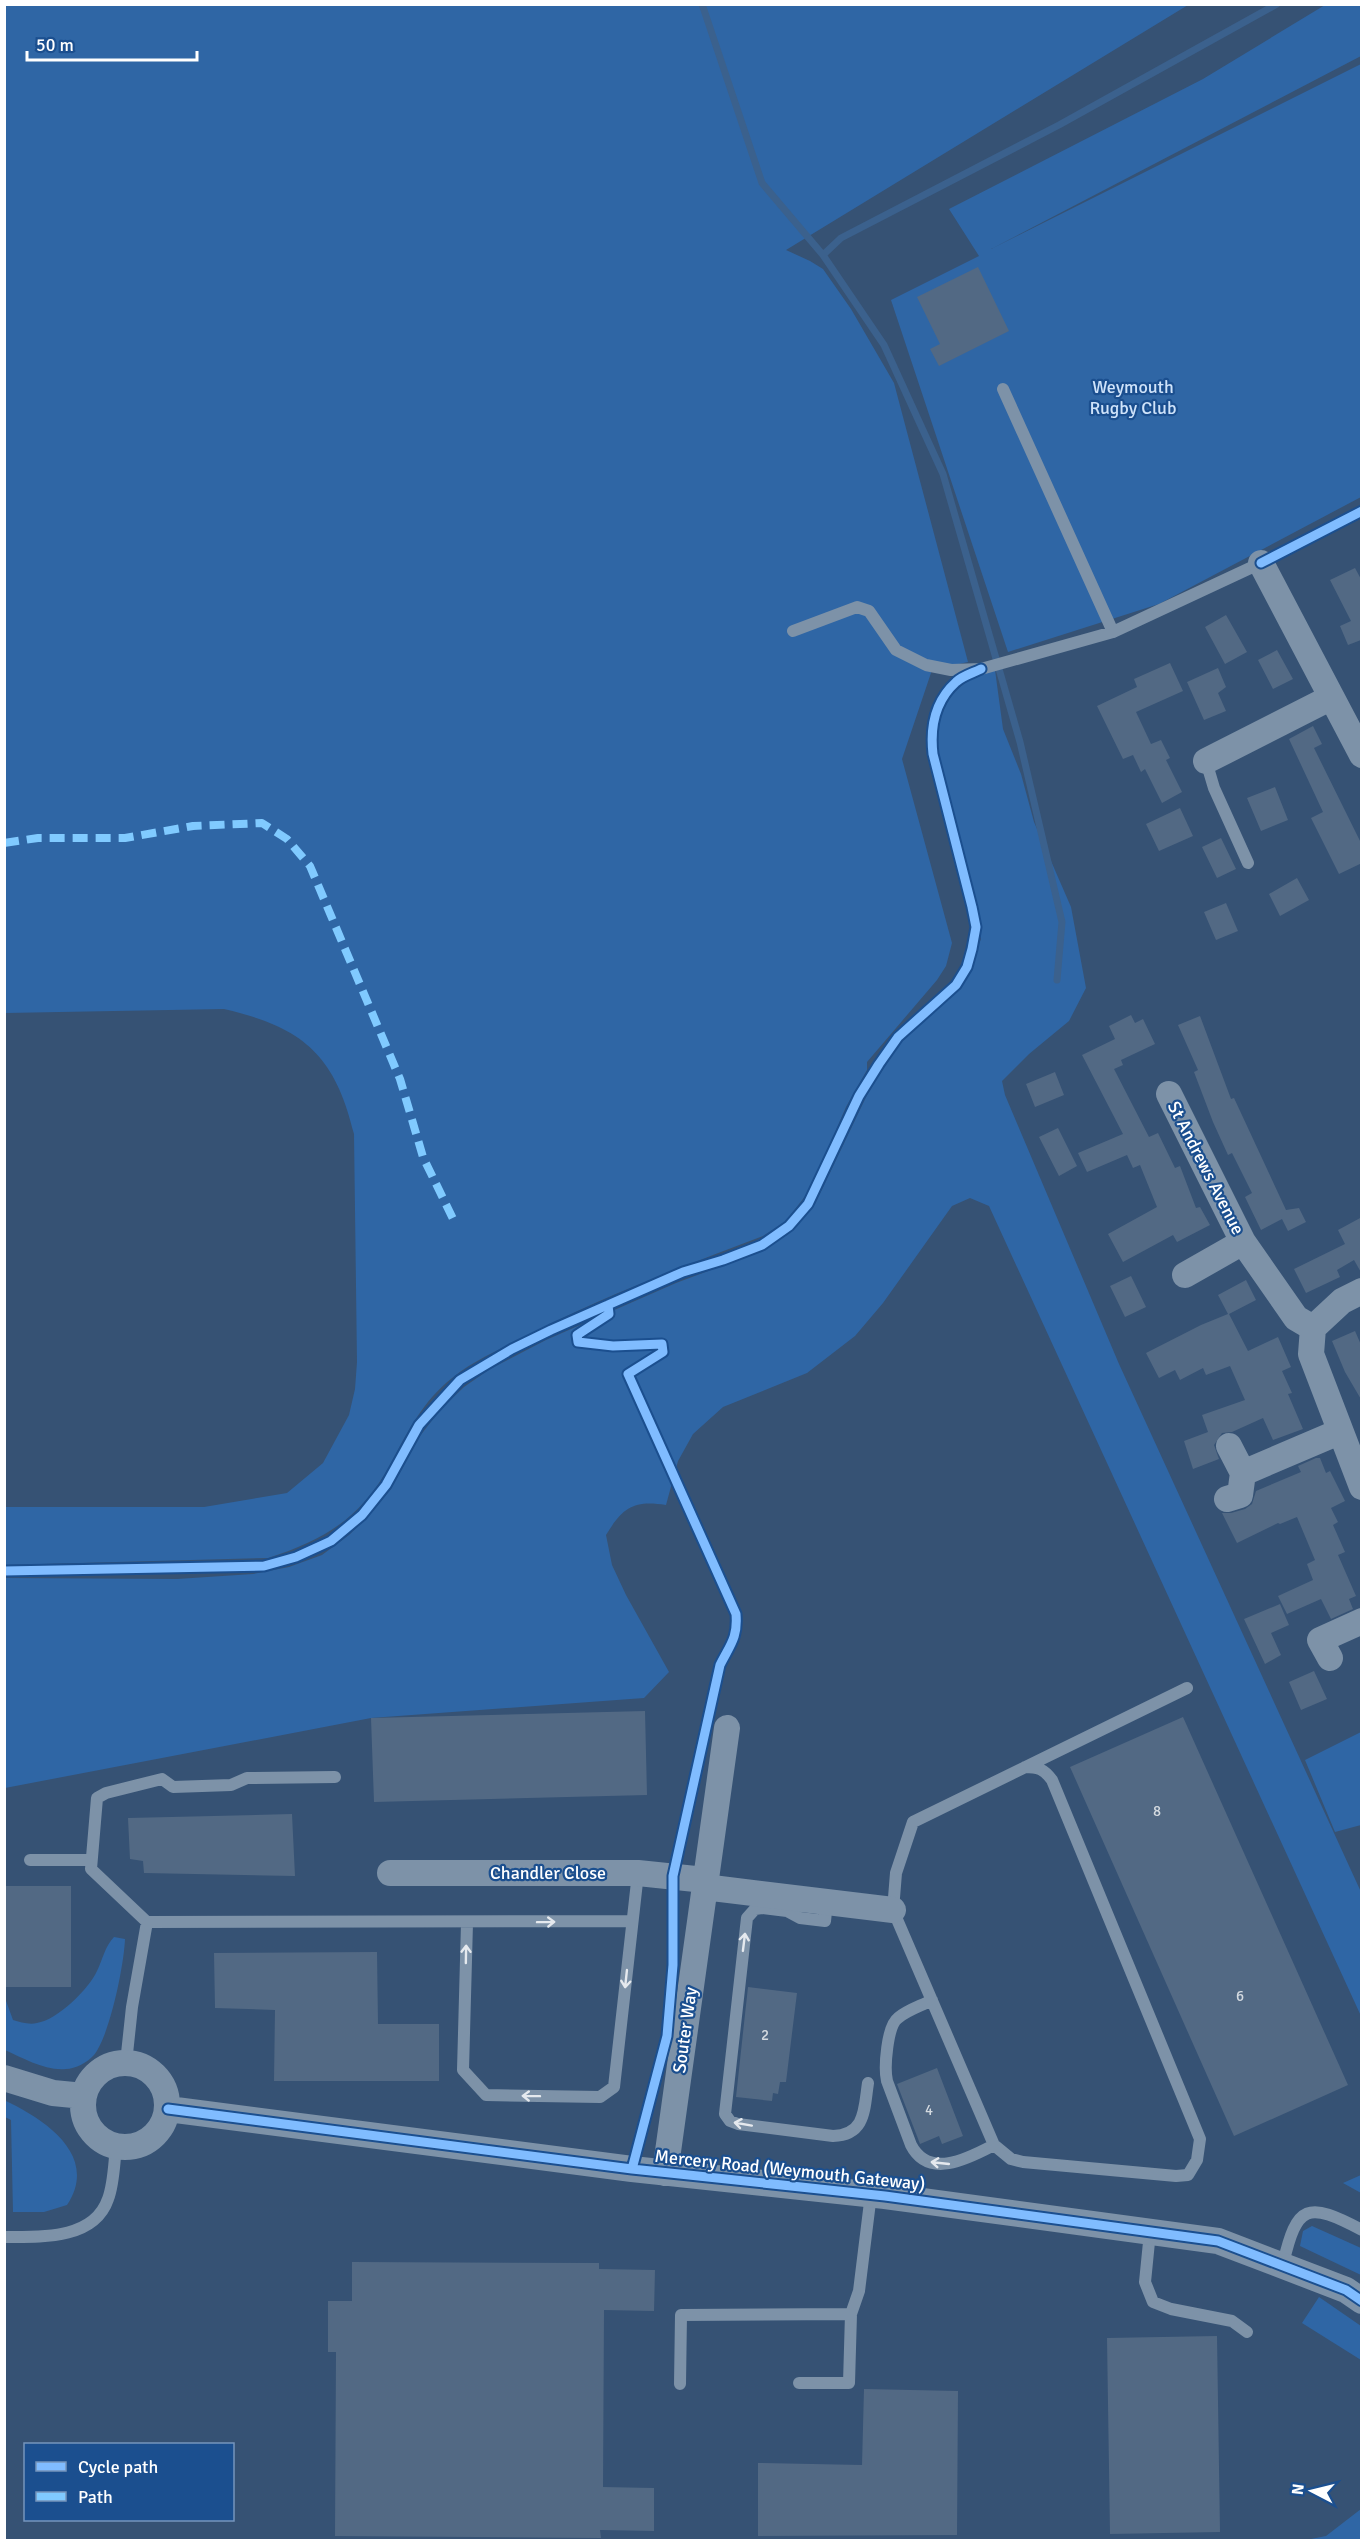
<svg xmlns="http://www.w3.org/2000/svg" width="1366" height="2545" font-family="Signika,sans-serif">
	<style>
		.green { fill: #2f66a5 }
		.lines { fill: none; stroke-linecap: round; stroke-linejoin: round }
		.stream { stroke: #3b618d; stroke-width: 7 }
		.building { fill: #526984 }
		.service { stroke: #7d92a8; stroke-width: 12 }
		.minor { stroke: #7d92a8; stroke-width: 26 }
		.quiet { stroke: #80caff; stroke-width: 8; stroke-dasharray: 15 8; stroke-linecap: butt }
		.cycleway-casing { stroke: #1b4f8f; stroke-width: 13 }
		.cycleway { stroke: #80bcff; stroke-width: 9 }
		.oneway { stroke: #e5e9ee }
		.labels { text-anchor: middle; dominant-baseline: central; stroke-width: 4.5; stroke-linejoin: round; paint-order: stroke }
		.number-label { font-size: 15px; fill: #d4dae0 }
		.park-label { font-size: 18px; fill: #cfe3fa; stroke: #1b4f8f }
		.street-label { font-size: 18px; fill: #fff; stroke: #1b4f8f }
	</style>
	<rect width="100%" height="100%" fill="#365274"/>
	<path class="green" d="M 5,5 L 1188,5 L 786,250 L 810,261 L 823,269 L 851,309 L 894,383 L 968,662 L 932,670 L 902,759 L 952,943 L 946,966 L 937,980 L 867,1062 L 867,1070 L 846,1107 L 810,1190 L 785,1222 L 763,1236 C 682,1267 601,1297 524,1337 C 498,1350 468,1363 446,1383 C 420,1406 406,1435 390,1465 C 360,1519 324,1540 268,1558 L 5,1565 L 5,1507 L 204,1507 L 287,1493 L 323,1463 L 349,1415 L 355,1389 L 357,1362 L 354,1134 C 335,1054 302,1027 224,1009 L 5,1013 Z
		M 1325,5 L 1361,5 L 1361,56 L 991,249 L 1361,64 L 1361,497 L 1159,604 L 1008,652 L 891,300 L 979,256 L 949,209 L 1203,79 Z
		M 995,670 L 1003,729 L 1021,774 L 1034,822 L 1071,907 L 1086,988 L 1069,1021 L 1029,1054 L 1002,1081 L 1005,1095 L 1119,1364 L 1361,1892 L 1361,2016 L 989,1206 L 970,1198 L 952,1206 L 883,1303 L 855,1336 L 807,1373 L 723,1407 L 693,1434 L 678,1461 L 666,1505 C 634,1500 623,1507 606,1535 L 612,1565 L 626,1595 L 669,1672 L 644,1698 L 371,1718 L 5,1788 L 5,1578 L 177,1579 L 253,1574 L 289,1567 L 322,1555 L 349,1535 L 373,1511 L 391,1489 L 420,1436 L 440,1410 L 464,1387 L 490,1369 L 546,1340 L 676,1283 L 751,1255 L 787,1235 L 815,1204 L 867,1095 L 887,1063 L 901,1042 L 963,983 L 981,939 L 936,740 C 943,700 954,682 995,670 Z
		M 1361,1732 L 1361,1825 L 1335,1832 L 1305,1760 Z
		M 114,1937 L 125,1939 C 124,1965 110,2035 94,2055 C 88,2062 75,2069 66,2069 C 45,2071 23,2058 5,2050 L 5,1998 L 13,2020 C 20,2022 29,2025 37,2023 C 57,2020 89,1989 97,1971 C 102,1961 105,1946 114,1937 Z
		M 4,2100 C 44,2119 100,2155 67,2205 L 44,2212 L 13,2212 L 11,2120 L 5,2117 Z
		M 1361,2175 L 1361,2193 L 1343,2183 Z
		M 1312,2226 L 1361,2248 L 1361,2275 L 1300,2246 L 1303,2231 Z
		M 1319,2297 L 1361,2326 L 1361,2360 L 1302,2323 Z
		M 1361,2509 L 1361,2540 L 1306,2540 L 1326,2536 Z"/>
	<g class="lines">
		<path class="stream" d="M 702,4 L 762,183 L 823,255 L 884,345 L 943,474 L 1020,742 L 1062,922 L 1057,980
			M 823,255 L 841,238 L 1059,125 L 1277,4"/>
	</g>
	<path class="building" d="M 978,267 L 1009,331 L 939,366 L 930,349 L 940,344 L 917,297 Z
		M 1355,568 L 1362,581 L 1362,642 L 1361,640 L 1348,645 L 1340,626 L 1351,621 L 1330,580 Z
		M 1226,615 L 1247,652 L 1225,664 L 1205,627 Z
		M 1277,650 L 1293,679 L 1273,689 L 1258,660 Z
		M 1170,663 L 1183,691 L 1136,712 L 1151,744 L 1161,740 L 1170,758 L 1166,760 L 1182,792 L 1162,803 L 1145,769 L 1141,772 L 1133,755 L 1123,759 L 1097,706 L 1137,687 L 1134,679 Z
		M 1218,668 L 1226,687 L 1218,693 L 1226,711 L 1204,720 L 1187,682 Z
		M 1313,726 L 1322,744 L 1314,748 L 1362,845 L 1362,863 L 1339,874 L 1311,818 L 1323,812 L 1289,739 Z
		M 1275,787 L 1288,820 L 1261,831 L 1247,798 Z
		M 1180,808 L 1193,836 L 1159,851 L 1146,824 Z
		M 1221,838 L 1236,869 L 1217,878 L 1202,847 Z
		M 1297,878 L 1309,900 L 1280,916 L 1269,894 Z
		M 1226,903 L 1238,931 L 1216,940 L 1204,912 Z
		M 1131,1015 L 1135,1023 L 1143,1019 L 1155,1044 L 1121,1060 L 1123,1065 L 1114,1069 L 1149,1137 L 1158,1133 L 1175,1168 L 1180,1166 L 1196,1208 L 1200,1207 L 1210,1225 L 1177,1242 L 1173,1235 L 1123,1262 L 1108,1234 L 1157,1207 L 1140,1165 L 1133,1168 L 1127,1155 L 1087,1172 L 1078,1153 L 1123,1134 L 1082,1055 L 1115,1039 L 1109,1026 Z
		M 1200,1016 L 1231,1099 L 1234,1098 L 1286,1210 L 1299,1208 L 1306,1222 L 1288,1231 L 1282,1219 L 1261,1230 L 1245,1197 L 1252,1193 L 1232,1153 L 1228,1155 L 1213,1122 L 1194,1072 L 1198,1070 L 1178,1025 Z
		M 1055,1072 L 1064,1095 L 1035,1107 L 1026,1084 Z
		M 1058,1128 L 1077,1166 L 1059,1176 L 1039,1137 Z
		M 1362,1217 L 1362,1274 L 1354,1260 L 1337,1270 L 1340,1277 L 1306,1293 L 1294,1269 L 1345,1244 L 1338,1230 Z
		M 1131,1276 L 1146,1307 L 1125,1317 L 1110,1286 Z
		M 1246,1280 L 1256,1300 L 1229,1314 L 1248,1351 L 1278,1337 L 1291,1367 L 1282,1371 L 1292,1393 L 1288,1394 L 1303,1429 L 1273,1440 L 1263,1418 L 1232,1432 L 1222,1433 L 1214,1445 L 1219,1459 L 1193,1469 L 1184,1441 L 1208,1432 L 1202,1415 L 1245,1400 L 1230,1366 L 1206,1375 L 1203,1368 L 1180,1380 L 1175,1370 L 1159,1378 L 1146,1353 L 1201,1325 L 1228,1314 L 1218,1295 Z
		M 1355,1331 L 1362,1347 L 1362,1401 L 1345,1372 L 1332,1341 Z
		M 1316,1458 L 1320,1458 L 1326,1473 L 1330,1471 L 1345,1501 L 1331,1508 L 1338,1522 L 1333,1525 L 1345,1552 L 1338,1555 L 1356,1596 L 1349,1599 L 1353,1609 L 1331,1619 L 1321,1599 L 1287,1614 L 1278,1596 L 1313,1580 L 1307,1564 L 1315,1560 L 1297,1517 L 1280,1524 L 1278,1523 L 1237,1543 L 1222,1513 L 1231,1513 L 1245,1509 L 1252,1504 L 1256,1491 L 1301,1472 L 1298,1466 Z
		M 1280,1604 L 1289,1625 L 1271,1633 L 1281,1655 L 1265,1664 L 1244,1619 Z
		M 1314,1671 L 1327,1699 L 1301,1710 L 1289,1682 Z
		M 645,1711 L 647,1795 L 374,1802 L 371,1718 Z
		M 1183,1717 L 1348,2085 L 1234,2136 L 1070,1767 Z
		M 292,1814 L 295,1876 L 144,1873 L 143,1861 L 130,1859 L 128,1818 Z
		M 4,1886 L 71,1886 L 71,1987 L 4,1987 Z
		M 377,1952 L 378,2024 L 439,2024 L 439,2081 L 274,2081 L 275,2010 L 215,2008 L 214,1953 Z
		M 748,1987 L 797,1993 L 786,2082 L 780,2082 L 778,2094 L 773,2093 L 772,2101 L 736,2097 Z
		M 937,2068 L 963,2136 L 942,2144 L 939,2136 L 920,2144 L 897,2084 Z
		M 352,2262 L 599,2263 L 599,2269 L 655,2270 L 654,2311 L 604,2310 L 603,2487 L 654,2488 L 654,2531 L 600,2530 L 601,2538 L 335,2536 L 336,2352 L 328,2352 L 328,2301 L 352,2301 Z
		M 1217,2336 L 1220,2532 L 1110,2534 L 1107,2338 Z
		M 864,2389 L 958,2391 L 957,2535 L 758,2536 L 758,2463 L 862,2465 Z"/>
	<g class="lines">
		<path class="service" d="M 1003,389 L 1113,632
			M 793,631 L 857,607 L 869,611 L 896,650 L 926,665 L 951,670 L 981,669 L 1113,632 L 1261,563
			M 1206,761 L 1214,788 L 1248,863
			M 1025,1767 C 1038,1767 1044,1769 1052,1780 L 1200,2139 L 1197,2160 L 1188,2175 L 1176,2176 L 1023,2162 L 1011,2159 L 994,2145 L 893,1910 L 896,1873 L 913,1822 L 1187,1688
			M 30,1860 L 90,1860
			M 827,1902 L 825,1921 L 800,1918 L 787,1911 L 762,1908 L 755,1909 L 747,1918 L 725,2114 L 730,2121 L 738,2124 L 833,2136 C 866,2135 864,2109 868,2083
			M 147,1922 L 632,1921
			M 467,1923 L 463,2070 L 486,2095 L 600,2097 L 614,2087 L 638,1873
			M 932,2000 C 921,2006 907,2010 898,2018 C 887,2026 884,2068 887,2081 L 911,2145 C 929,2180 969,2158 994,2145
			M 126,2063 L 132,2007 L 147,1922 L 91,1869 L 97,1798 L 106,1793 L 162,1779 L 173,1787 L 231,1785 L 247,1778 L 335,1777
			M 1150,2232 L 1145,2282 L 1153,2302 L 1171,2309 L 1232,2321 L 1247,2332
			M 4,2237 C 40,2237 94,2240 108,2199 C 114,2183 114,2163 116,2147
			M 1283,2264 C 1297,2204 1307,2201 1362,2230
			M 799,2383 L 849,2383 L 851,2314
			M 680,2384 L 681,2315 L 851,2314 L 859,2291 L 871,2194"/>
		<path class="minor" d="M 1261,563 L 1362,755
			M 1206,761 L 1330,698
			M 1169,1094 L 1243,1242 L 1296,1318 L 1313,1328
			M 1185,1275 L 1243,1242
			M 1362,1291 L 1342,1301 L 1313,1328 L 1311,1354 L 1362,1487
			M 1229,1446 L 1243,1473
			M 1227,1499 L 1240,1495 L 1243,1473 L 1339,1432
			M 1330,1658 L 1320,1640 L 1362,1621
			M 390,1873 L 638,1873 L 705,1880
			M 704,1887 L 893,1910
			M83 2105a42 42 0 1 1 84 0a42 42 0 1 1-84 0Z
			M 4,2078 L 53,2093 L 84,2096
			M 168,2109 L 632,2169 L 885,2196 L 1218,2241 L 1346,2290 L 1362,2301
			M 665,2173 L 727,1728"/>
		<path class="quiet" d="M 4,843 L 38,838 L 125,838 L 193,826 L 262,823 L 287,839 L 310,866 L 400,1079 L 423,1157 L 456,1225"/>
		<defs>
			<path id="cycleway" d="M 1261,563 L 1362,511
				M 608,1305 L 609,1314 L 577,1335 L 578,1342 L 613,1346 L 662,1344 L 663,1352 L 628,1374 L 736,1614 C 738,1638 730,1645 720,1665 L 673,1876 L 673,1965 L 667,2036 L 632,2169
				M 4,1571 L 264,1566 L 296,1557 L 331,1541 L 362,1515 L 386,1485 L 419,1425 L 460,1380 L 512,1349 L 551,1330 L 683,1272 L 723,1260 L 762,1245 L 789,1226 L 808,1204 L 859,1096 L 879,1064 L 898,1037 L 956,985 L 967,967 L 972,949 L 976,927 L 972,907 L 933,754 C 930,728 935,701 956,682 C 962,676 973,673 981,669
				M 168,2109 L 632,2169 L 885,2196 L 1218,2241 L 1346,2290 L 1362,2301"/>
		</defs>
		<use href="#cycleway" class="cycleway-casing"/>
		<use href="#cycleway" class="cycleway"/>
	</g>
	<defs><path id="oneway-shaft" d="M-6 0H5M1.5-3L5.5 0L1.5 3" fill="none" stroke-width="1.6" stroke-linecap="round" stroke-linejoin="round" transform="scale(1.5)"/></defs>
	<g class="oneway">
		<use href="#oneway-shaft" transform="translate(546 1922) rotate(-1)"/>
		<use href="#oneway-shaft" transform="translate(744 1942) rotate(-83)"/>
		<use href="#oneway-shaft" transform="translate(466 1954) rotate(-89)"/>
		<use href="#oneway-shaft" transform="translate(626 1979) rotate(96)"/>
		<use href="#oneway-shaft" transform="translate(531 2096) rotate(-179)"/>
		<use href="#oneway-shaft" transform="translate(743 2124) rotate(-170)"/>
		<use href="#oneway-shaft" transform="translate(940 2163) rotate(-174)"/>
	</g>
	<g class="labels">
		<g class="number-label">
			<text x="1157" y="1811">8</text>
			<text x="1240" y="1996">6</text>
			<text x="765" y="2035">2</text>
			<text x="929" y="2110">4</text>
		</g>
		<g class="park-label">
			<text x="1133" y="387">Weymouth<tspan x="1133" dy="21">Rugby Club</tspan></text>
		</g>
		<g class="street-label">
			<text transform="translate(1206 1168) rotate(63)">St Andrews Avenue</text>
			<text x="548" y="1873">Chandler Close</text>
			<text transform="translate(685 2030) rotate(-82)">Souter Way</text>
			<text transform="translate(790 2170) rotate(6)">Mercery Road (Weymouth Gateway)</text>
		</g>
	</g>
	<rect width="1366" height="2545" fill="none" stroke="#ffffff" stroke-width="12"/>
	<rect x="24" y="2443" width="210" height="78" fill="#1b4f8f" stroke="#7695bc" stroke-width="1.5"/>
	<rect x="36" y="2462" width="30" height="9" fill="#80bcff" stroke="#7695bc" stroke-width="1.5"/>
	<text x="78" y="2473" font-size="18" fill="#ffffff">Cycle path</text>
	<rect x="36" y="2492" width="30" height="9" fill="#80caff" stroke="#7695bc" stroke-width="1.5"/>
	<text x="78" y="2503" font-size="18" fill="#ffffff">Path</text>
	<g transform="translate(1312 2491) rotate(277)" stroke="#1b4f8f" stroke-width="4.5" paint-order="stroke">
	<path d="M0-4.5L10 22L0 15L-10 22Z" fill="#ffffff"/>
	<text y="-9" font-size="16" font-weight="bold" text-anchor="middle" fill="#ffffff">N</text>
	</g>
	<path d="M27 51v9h170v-9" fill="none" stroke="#ffffff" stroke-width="3"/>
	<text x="36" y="51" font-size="18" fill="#ffffff" stroke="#1b4f8f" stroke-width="4.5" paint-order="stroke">50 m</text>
</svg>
